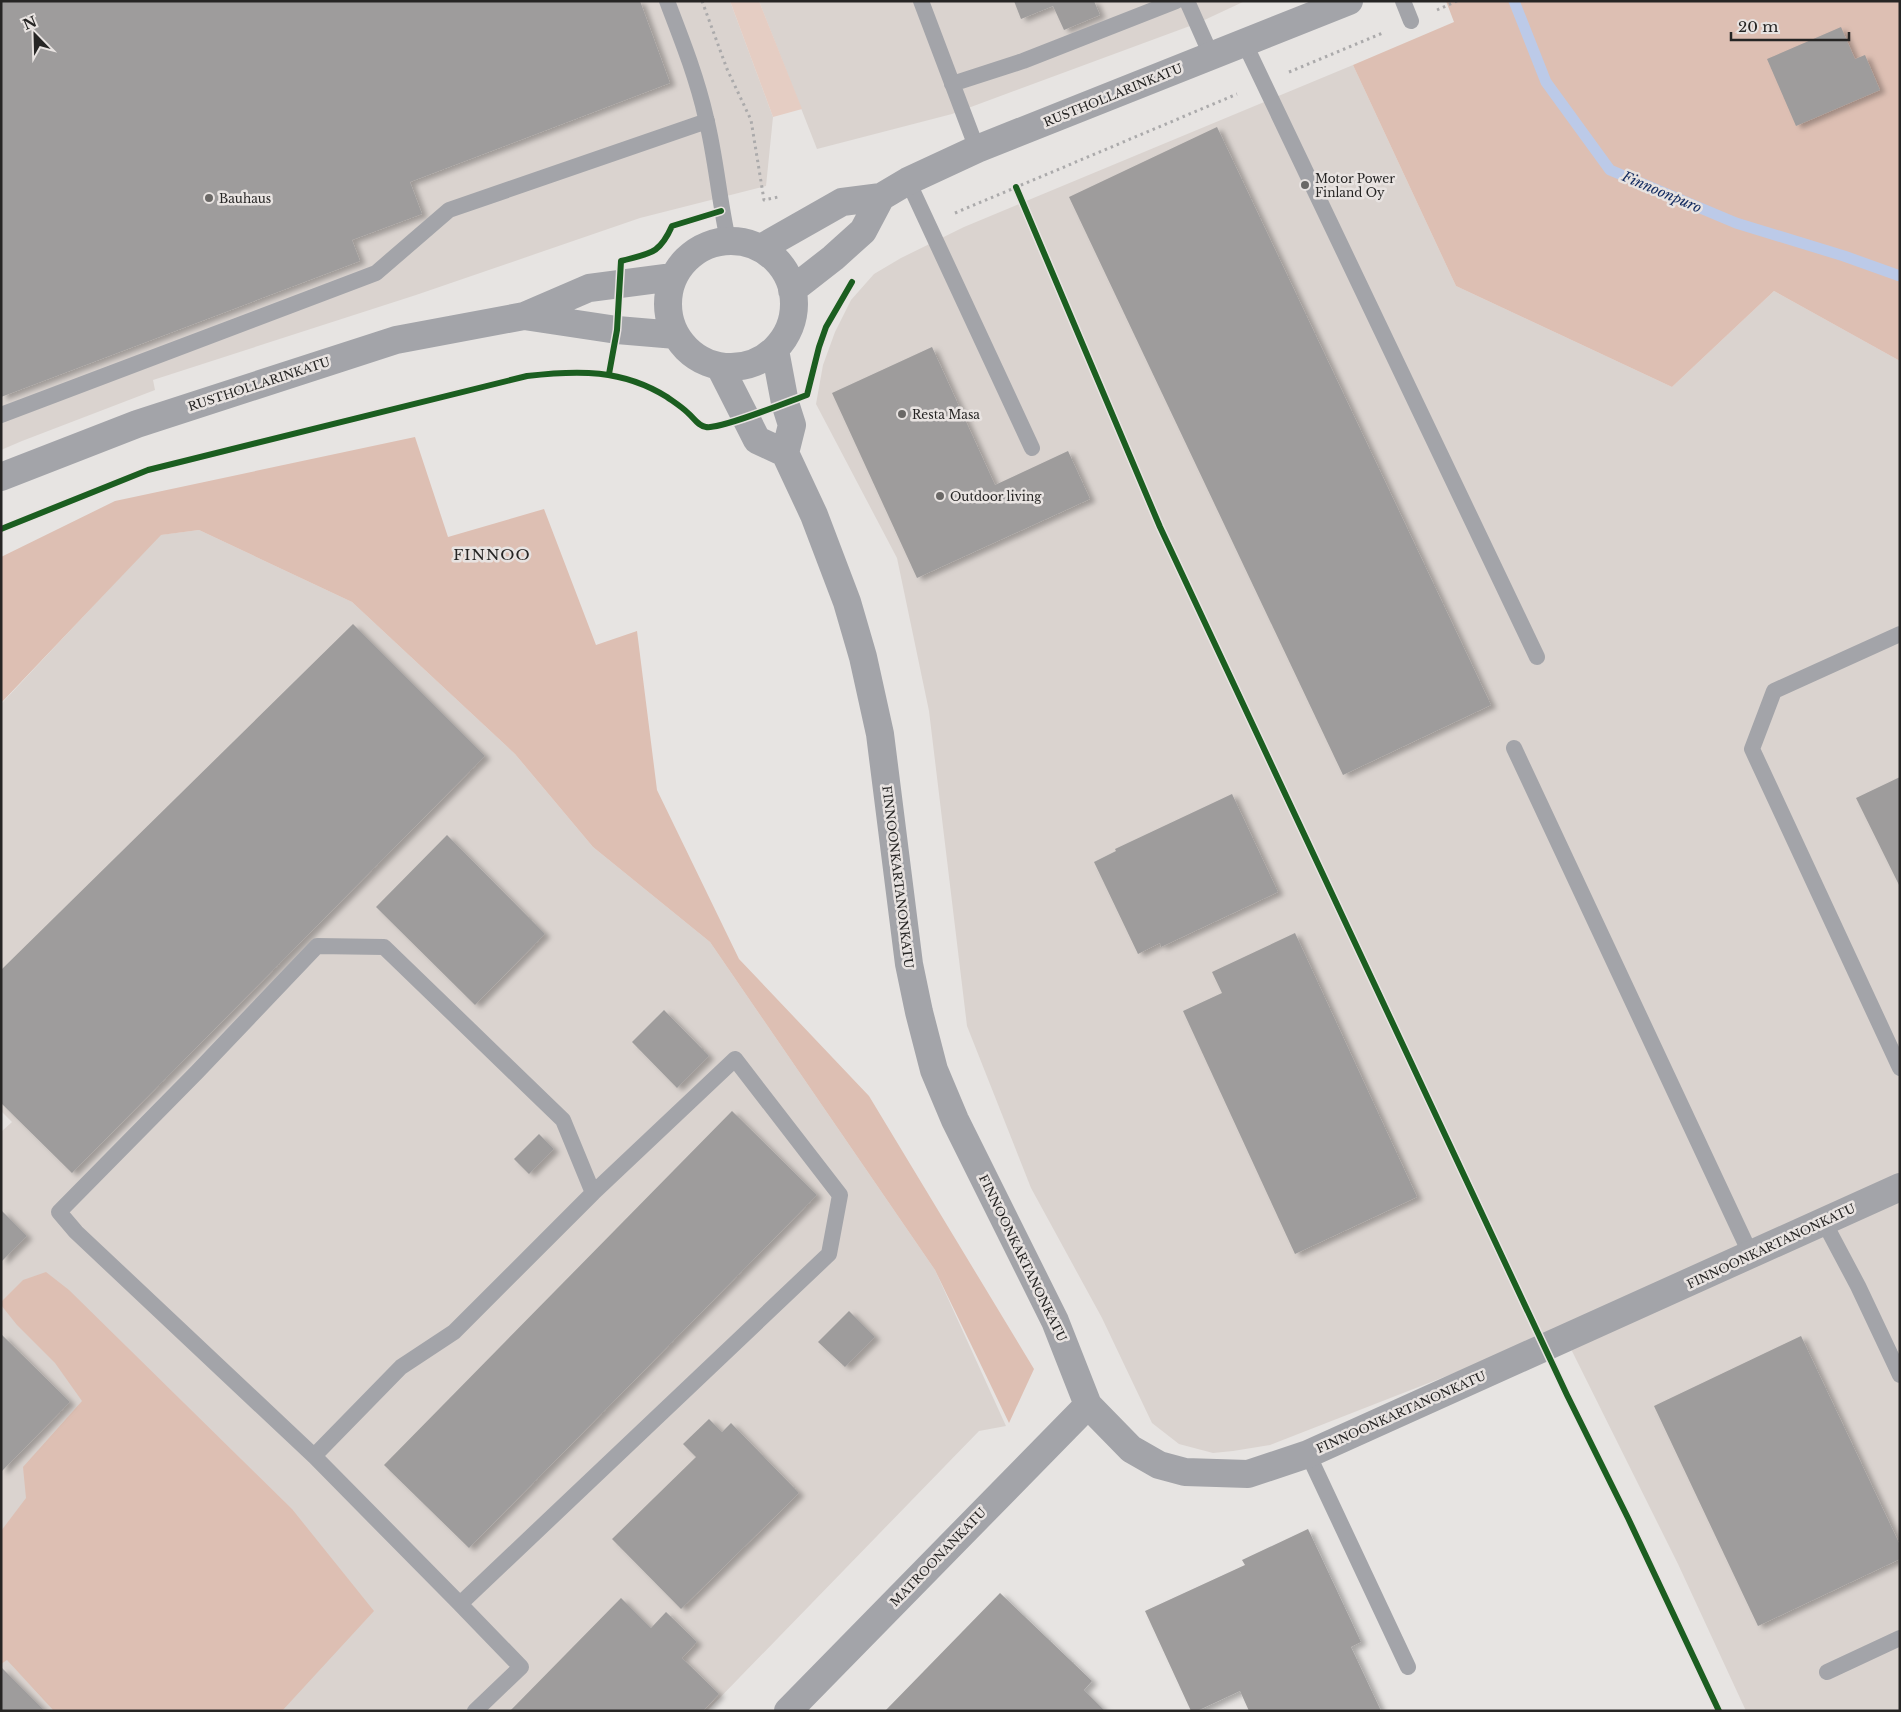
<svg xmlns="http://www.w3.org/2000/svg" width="1901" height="1712" font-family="'Libre Baskerville',serif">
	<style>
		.built { fill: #dad3cf }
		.green { fill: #e5cdc3 }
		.forest { fill: #ddbfb3 }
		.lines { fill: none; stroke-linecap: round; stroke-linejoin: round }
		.stream { stroke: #bccae8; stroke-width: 11 }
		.building { fill: #9e9c9c; filter: url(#shadow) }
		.path { stroke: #abaaab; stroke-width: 3; stroke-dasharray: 2.5 4; stroke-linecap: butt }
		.service { stroke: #a3a4a9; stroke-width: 16 }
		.minor { stroke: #a3a4a9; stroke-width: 28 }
		.cycleway-casing { stroke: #e8e3e1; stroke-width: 9 }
		.cycleway { stroke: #1b5e20; stroke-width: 6 }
		.poi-dot { fill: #6a6866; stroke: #e8e3e1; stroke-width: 2 }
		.labels { text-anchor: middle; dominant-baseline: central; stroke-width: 5; stroke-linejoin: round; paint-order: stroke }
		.street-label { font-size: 12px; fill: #262524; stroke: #e8e3e1 }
		.poi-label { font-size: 12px; fill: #262524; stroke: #e8e3e1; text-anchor: start }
		.water-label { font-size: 14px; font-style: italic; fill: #162e62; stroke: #e8e3e1 }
		.quarter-label { font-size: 15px; letter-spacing: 1px; fill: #262524; stroke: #e8e3e1 }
	</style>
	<defs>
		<filter id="shadow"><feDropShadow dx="5.5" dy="3" stdDeviation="2.5" flood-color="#0004"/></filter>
	</defs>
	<rect width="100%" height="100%" fill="#e7e4e2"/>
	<path class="built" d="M 1,1 L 730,1 L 773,117 L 766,186 L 640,218 L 416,295 L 153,380 L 155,390 L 22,441 L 1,450 Z
		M 759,1 L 1245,1 L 1198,23 L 952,114 L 817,149 Z
		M 1353,65 L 1456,286 L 1672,387 L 1774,291 L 1900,361 L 1900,1711 L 1746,1711 L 1678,1564 L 1562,1331 L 1270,1445 L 1233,1451 L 1213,1453 L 1179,1444 L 1152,1423 L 1102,1318 L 1031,1188 L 967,1026 L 929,711 L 897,558 L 816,404 L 823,365 L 835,332 L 851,300 L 874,274 L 901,258 L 964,227 Z
		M 199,530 L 352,602 L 515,754 L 593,847 L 710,942 L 935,1270 L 1006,1426 L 979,1431 L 707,1711 L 1,1711 L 1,1132 L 12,1122 L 1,1111 L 1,704 L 160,535 Z"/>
	<path class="green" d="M 730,1 L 759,1 L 802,109 L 773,117 Z"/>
	<path class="forest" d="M 1446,1 L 1900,1 L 1900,361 L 1774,291 L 1672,387 L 1456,286 L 1353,65 L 1454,22 Z
		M 415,437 L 448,537 L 544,509 L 596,645 L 637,631 L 657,790 L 739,959 L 869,1096 L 1034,1369 L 1009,1423 L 935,1270 L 710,942 L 593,847 L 515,754 L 352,602 L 199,530 L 161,535 L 1,703 L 1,557 L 115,501 Z
		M 46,1272 L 69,1290 L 292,1509 L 374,1611 L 282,1711 L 54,1711 L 7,1660 L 1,1664 L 1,1531 L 26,1498 L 23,1467 L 82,1401 L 55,1363 L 17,1325 L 1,1305 L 1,1302 L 23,1280 Z"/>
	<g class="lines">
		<path class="stream" d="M 1514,1 L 1546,82 L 1610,170 L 1736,223 L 1844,256 L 1900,276"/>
	</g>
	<path class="building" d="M 1,1 L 640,1 L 670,83 L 410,182 L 422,214 L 352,240 L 360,261 L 1,397 Z
		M 1014,1 L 1094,1 L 1100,15 L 1064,30 L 1053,6 L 1021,19 Z
		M 1841,27 L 1855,59 L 1865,55 L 1880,90 L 1796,126 L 1767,59 Z
		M 1217,127 L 1491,705 L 1343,775 L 1069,197 Z
		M 932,347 L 995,485 L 1068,451 L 1090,499 L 917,578 L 832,393 Z
		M 353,624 L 485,756 L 72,1173 L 1,1103 L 1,970 Z
		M 1900,777 L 1900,887 L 1856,798 Z
		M 1232,794 L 1278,892 L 1161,947 L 1160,943 L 1138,954 L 1094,862 L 1116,851 L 1115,849 Z
		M 447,835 L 545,934 L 475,1005 L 376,907 Z
		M 1295,933 L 1417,1197 L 1295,1254 L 1183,1011 L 1222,993 L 1212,972 Z
		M 664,1010 L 709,1056 L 677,1088 L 632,1042 Z
		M 732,1111 L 817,1195 L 469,1548 L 384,1465 Z
		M 539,1134 L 554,1149 L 529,1174 L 514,1159 Z
		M 1,1210 L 27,1236 L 1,1262 Z
		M 849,1311 L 875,1337 L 845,1367 L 818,1342 Z
		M 1,1334 L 70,1402 L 1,1472 Z
		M 1801,1336 L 1900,1545 L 1900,1559 L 1758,1626 L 1654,1406 Z
		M 709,1419 L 722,1432 L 731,1423 L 799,1493 L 681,1609 L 612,1539 L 696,1457 L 683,1444 Z
		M 1308,1529 L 1361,1642 L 1351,1647 L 1381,1711 L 1249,1711 L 1240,1691 L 1197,1711 L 1191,1711 L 1145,1611 L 1245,1565 L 1242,1560 Z
		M 1000,1593 L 1092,1681 L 1084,1690 L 1105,1711 L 885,1711 Z
		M 621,1598 L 651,1628 L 666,1612 L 697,1642 L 682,1658 L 719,1694 L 703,1711 L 510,1711 Z
		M 1,1667 L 45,1711 L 1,1711 Z"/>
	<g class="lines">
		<path class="path" d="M 702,1 L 727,69 L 751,120 L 764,200 L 778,197
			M 1437,10 L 1457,1
			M 1289,72 L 1385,32
			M 955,213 L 1237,94"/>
		<path class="service" d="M 667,1 C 682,40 697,78 706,118 C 716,158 719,200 728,240
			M 921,1 L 977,149
			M 1187,1 L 1211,55
			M 1403,1 L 1411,21
			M 1244,42 L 1537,657
			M 952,84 L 1023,61 L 1176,1
			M 908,181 L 1032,448
			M 1,415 L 376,273 L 449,210 L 707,121
			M 1900,634 L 1774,691 L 1752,749 L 1900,1068
			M 1514,748 L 1751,1255
			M 1824,1222 L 1858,1286 L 1900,1375
			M 1308,1454 L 1408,1667
			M 314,1456 L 401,1367 L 454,1332 L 593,1193 L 563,1120 L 384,947 L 317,946 L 197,1072 L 59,1212 L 76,1232 L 314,1456 L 460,1604 L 829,1254 L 840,1195 L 735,1059 L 593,1193
			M 460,1604 L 521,1667 L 475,1711
			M 1827,1672 L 1900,1638"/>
		<path class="minor" d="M668 304a63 63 0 1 1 126 0a63 63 0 1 1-126 0Z
			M 761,248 L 842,202 L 881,197 L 908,181 L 977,149 L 1349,1
			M 792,290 L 833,258 L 863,231 L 881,197
			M 524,316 L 617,330 L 676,335
			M 775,350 L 785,403 L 792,425 L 785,453
			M 720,367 L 757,440 L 785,453 L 814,515 L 847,602 L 863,657 L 880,734 L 909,964 L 919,1012 L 934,1070 L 955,1120 L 1055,1321 L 1088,1405 L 1131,1449 L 1159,1465 L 1185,1472 L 1248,1474 L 1308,1454 L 1900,1187
			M 1,477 L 137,424 L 396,340 L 524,316 L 589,288 L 673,277
			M 788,1711 L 1088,1405"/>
		<defs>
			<path id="cycleway" d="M 1016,187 L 1160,527 L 1567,1395 L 1628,1518 L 1719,1711
				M 609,374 L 617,330 L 621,261 C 650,253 659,255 672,226 L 721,211
				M 1,529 L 148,470 L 527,376 C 578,370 622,369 667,397 C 674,402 682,407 688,413 C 694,418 698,426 706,427 C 719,430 790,401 807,395 L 819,347 L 826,327 L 852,282"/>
		</defs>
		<use href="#cycleway" class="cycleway-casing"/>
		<use href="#cycleway" class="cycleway"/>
	</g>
	<g class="poi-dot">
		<circle cx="1305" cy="185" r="5"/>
		<circle cx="209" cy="198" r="5"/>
		<circle cx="902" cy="414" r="5"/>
		<circle cx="940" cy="496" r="5"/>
	</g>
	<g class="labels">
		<g class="street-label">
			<text transform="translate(1113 95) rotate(-22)">RUSTHOLLARINKATU</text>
			<text transform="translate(259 384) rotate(-18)">RUSTHOLLARINKATU</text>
			<text transform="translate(898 877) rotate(83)">FINNOONKARTANONKATU</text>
			<text transform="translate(1771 1246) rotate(-25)">FINNOONKARTANONKATU</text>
			<text transform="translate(1023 1258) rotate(64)">FINNOONKARTANONKATU</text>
			<text transform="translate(1401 1412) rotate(-24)">FINNOONKARTANONKATU</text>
			<text transform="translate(938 1557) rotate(-46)">MATROONANKATU</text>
		</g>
		<g class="poi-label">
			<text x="1315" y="178">Motor Power<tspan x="1315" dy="14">Finland Oy</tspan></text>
			<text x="219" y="198">Bauhaus</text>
			<text x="912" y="414">Resta Masa</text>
			<text x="950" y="496">Outdoor living</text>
		</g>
		<g class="water-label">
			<text transform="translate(1662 192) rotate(23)">Finnoonpuro</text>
		</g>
		<g class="quarter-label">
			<text x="492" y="554">FINNOO</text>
		</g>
	</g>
	<rect width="1901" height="1712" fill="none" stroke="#262524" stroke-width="5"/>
	<g transform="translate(35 35) rotate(337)" stroke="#e8e3e1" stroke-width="4" paint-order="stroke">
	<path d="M0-4L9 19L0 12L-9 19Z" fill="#262524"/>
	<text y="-8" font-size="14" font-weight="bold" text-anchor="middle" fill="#262524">N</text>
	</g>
	<path d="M1731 32v8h118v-8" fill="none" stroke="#262524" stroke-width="2.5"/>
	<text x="1738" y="32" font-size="15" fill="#262524" stroke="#e8e3e1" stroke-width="4" paint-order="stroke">20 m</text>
</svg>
